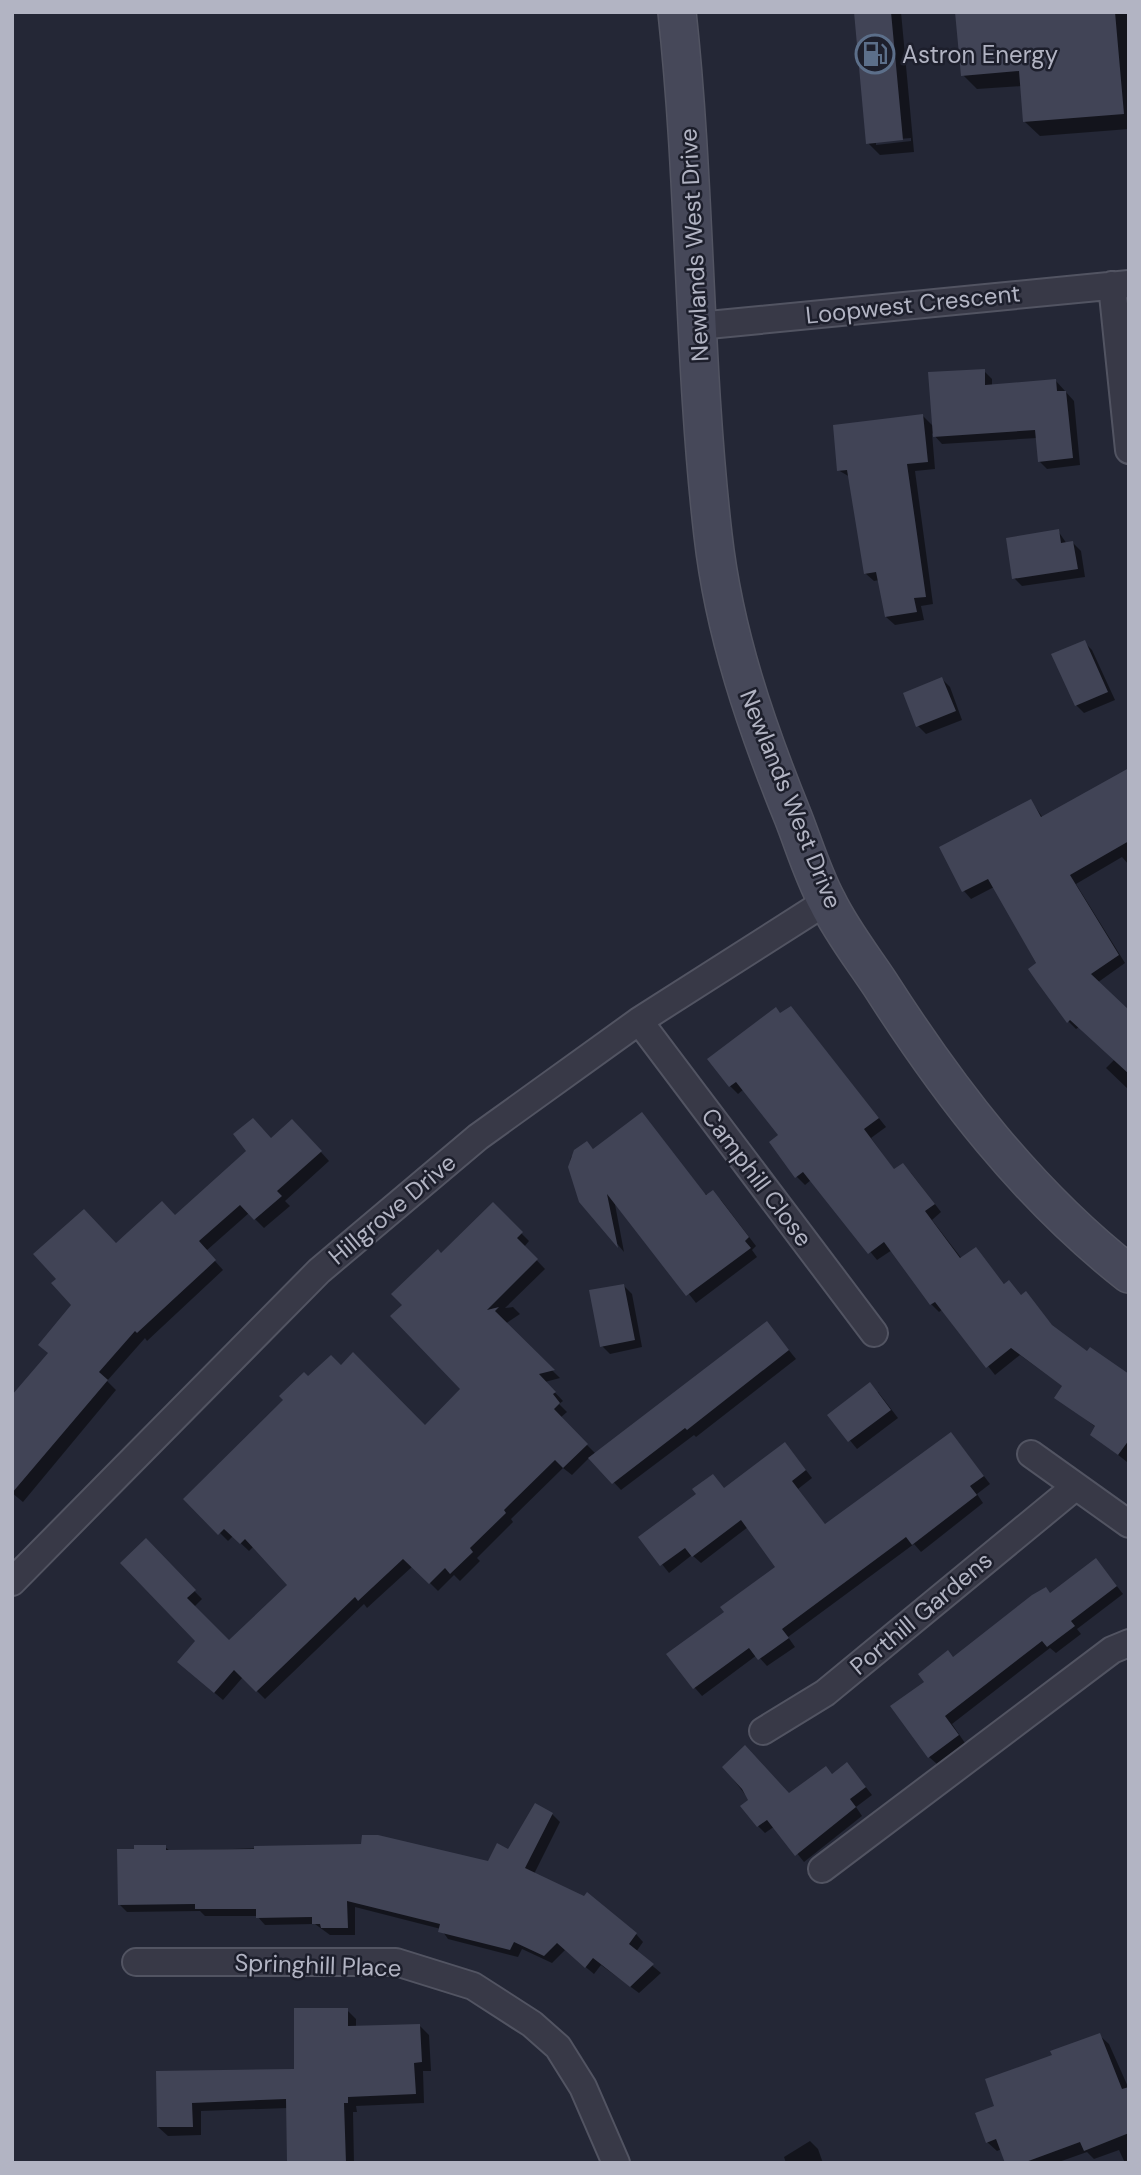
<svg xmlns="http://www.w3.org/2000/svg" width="1141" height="2175" font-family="'DM Sans',sans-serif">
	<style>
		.shadow { fill: #0007; fill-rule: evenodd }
		.building { fill: #414456 }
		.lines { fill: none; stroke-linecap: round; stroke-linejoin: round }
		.street-casing { stroke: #525462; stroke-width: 30 }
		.secondary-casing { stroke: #525462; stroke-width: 40 }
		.street { stroke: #383947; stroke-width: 26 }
		.secondary { stroke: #464859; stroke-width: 37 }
		.labels { text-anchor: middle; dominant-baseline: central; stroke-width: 5; stroke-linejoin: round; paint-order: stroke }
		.poi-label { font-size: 24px; fill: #b2b4c3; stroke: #1d1f2c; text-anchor: start }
		.street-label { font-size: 24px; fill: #b2b4c3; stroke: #1d1f2c }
	</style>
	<rect width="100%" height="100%" fill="#242736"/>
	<path class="shadow" d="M 856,12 L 901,12 L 914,152 L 880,155 L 868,143 ZM 911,138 L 911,141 L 876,145 L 876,141 Z
		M 957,12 L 1128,12 L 1129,129 L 1040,136 L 1025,122 L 1022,86 L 977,89 L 963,75 Z
		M 984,371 L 992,379 L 992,387 L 1056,381 L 1074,401 L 1080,465 L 1047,469 L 1039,461 L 1037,438 L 942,444 L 932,433 L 935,469 L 915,471 L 933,604 L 921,606 L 924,620 L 895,625 L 886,617 L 880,580 L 874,581 L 865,573 L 850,477 L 838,470 L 923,416 L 934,427 Z
		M 1058,531 L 1067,544 L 1073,543 L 1081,551 L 1085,577 L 1022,586 L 1014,578 Z
		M 1084,642 L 1092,650 L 1115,700 L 1084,713 L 1076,705 Z
		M 942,679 L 950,687 L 962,720 L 926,734 L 918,726 Z
		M 1129,779 L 1129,865 L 1122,857 L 1076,884 L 1125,963 L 1097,983 L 1129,1012 L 1129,1090 L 1106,1068 L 1115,1059 L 1079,1027 L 1076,1029 L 1068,1021 L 994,887 L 971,899 L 964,891 L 1031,801 L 1043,818 Z
		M 781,1015 L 798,1016 L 886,1127 L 871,1138 L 895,1171 L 903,1165 L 911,1173 L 941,1212 L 932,1220 L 962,1259 L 976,1249 L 1005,1285 L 1022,1297 L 1055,1330 L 1129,1380 L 1127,1462 L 1092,1434 L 1097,1428 L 1056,1397 L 1064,1387 L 1020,1355 L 995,1375 L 943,1309 L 939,1312 L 931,1304 L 892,1250 L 877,1260 L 811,1180 L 805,1185 L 797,1177 L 780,1136 L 744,1089 L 738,1094 L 730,1086 Z
		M 301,1130 L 329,1161 L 285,1201 L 290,1206 L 264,1228 L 249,1213 L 206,1251 L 223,1270 L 147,1341 L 145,1338 L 107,1381 L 116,1390 L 23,1502 L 12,1493 L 49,1354 L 74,1305 L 116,1245 L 176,1217 L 272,1140 Z
		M 587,1143 L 594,1150 L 721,1200 L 756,1246 L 752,1250 L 757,1257 L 696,1303 L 614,1199 L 624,1252 L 581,1201 L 569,1167 L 571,1157 Z
		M 493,1205 L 529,1241 L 524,1247 L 545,1269 L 505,1308 L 513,1307 L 520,1314 L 505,1324 L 560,1378 L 545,1382 L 563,1401 L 559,1404 L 567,1412 L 560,1418 L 596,1454 L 767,1323 L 796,1359 L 696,1437 L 694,1435 L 621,1490 L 590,1457 L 572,1475 L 563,1468 L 511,1519 L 513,1522 L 477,1558 L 480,1561 L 460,1581 L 454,1575 L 438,1591 L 413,1566 L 367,1608 L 364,1604 L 265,1699 L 243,1677 L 223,1700 L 188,1670 L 198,1641 L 146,1541 L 202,1599 L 194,1607 L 229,1642 L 290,1585 L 254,1546 L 249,1551 L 233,1536 L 228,1541 L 186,1499 L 308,1379 L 341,1367 L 425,1428 L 462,1389 L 404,1305 L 441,1255 Z
		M 624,1286 L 632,1294 L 642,1347 L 610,1354 L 602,1346 Z
		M 878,1392 L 898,1418 L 857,1449 L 829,1415 Z
		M 958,1442 L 990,1484 L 977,1494 L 983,1503 L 921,1552 L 914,1544 L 788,1637 L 795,1647 L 767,1666 L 757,1655 L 702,1696 L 695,1688 L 669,1654 L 726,1612 L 778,1567 L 748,1527 L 701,1563 L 692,1555 L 669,1573 L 641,1538 L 792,1452 L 812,1478 L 798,1489 L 826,1526 Z
		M 1103,1568 L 1123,1594 L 1077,1629 L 1081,1634 L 1056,1653 L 1050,1648 L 952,1724 L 965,1743 L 937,1764 L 929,1757 L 954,1659 L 1051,1594 Z
		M 724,1767 L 790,1795 L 833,1775 L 854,1772 L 872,1795 L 856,1807 L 862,1816 L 804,1862 L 775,1826 L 765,1833 L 758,1826 L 750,1801 Z
		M 552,1814 L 560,1822 L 534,1874 L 636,1934 L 643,1942 L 636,1952 L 661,1973 L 639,1993 L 601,1965 L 594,1974 L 565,1950 L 552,1963 L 522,1949 L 518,1957 L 448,1939 L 441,1929 L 355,1907 L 355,1935 L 330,1935 L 315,1924 L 265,1925 L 257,1916 L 205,1916 L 200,1911 L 127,1912 L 119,1904 L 165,1847 L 170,1851 L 363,1845 L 489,1863 L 509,1851 Z
		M 347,2010 L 356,2019 L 356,2028 L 419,2025 L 429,2035 L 431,2071 L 423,2071 L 424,2103 L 356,2106 L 357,2112 L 353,2112 L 354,2163 L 289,2163 L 288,2108 L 201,2111 L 201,2135 L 168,2136 L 158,2127 L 157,2072 L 296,2071 Z
		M 1099,2035 L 1109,2044 L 1129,2089 L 1129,2163 L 1125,2163 L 1119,2150 L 1094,2159 L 1087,2152 L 1056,2163 L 1007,2163 L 1002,2149 L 997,2151 L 987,2142 L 996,2107 L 1054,2056 Z
		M 810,2141 L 818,2149 L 823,2163 L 786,2163 L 784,2157 Z"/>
	<path class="building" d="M 854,12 L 891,12 L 903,140 L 866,144 Z
		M 955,12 L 1115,12 L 1124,114 L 1023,122 L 1019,71 L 961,76 Z
		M 985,369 L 985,385 L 1056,379 L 1057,391 L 1066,391 L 1073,458 L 1038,462 L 1035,430 L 933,437 L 928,372 Z
		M 923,414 L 928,462 L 907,464 L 926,597 L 914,598 L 917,612 L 885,617 L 876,572 L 864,574 L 847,470 L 837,471 L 833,425 Z
		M 1059,529 L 1061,543 L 1073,541 L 1078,569 L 1012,579 L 1006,538 Z
		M 1085,640 L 1108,692 L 1075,706 L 1051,654 Z
		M 942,677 L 956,711 L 916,727 L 903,693 Z
		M 1129,768 L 1129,841 L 1070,875 L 1119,955 L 1091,974 L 1129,1010 L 1129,1074 L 1070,1020 L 1067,1023 L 1037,982 L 1028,969 L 1036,963 L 988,879 L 962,892 L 939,847 L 1031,799 L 1041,817 Z
		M 791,1006 L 879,1118 L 864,1129 L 894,1169 L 903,1163 L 935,1204 L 925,1211 L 960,1258 L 976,1247 L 1004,1284 L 1009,1280 L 1021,1295 L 1026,1291 L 1052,1325 L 1087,1351 L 1090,1347 L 1129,1374 L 1129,1440 L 1118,1455 L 1090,1435 L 1095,1426 L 1054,1398 L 1062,1386 L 1011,1348 L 986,1368 L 935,1302 L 930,1305 L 884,1242 L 868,1254 L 803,1172 L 795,1178 L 769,1142 L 778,1135 L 736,1082 L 729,1087 L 707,1059 L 776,1007 L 780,1013 Z
		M 642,1112 L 706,1195 L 713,1190 L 749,1237 L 745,1241 L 751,1248 L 686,1296 L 607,1194 L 618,1248 L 579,1202 L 568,1167 L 574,1150 L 587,1141 L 593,1149 Z
		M 253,1118 L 271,1138 L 292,1119 L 322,1151 L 277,1191 L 282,1196 L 254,1220 L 240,1205 L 199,1241 L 216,1260 L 137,1333 L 135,1331 L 99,1372 L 108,1380 L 12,1493 L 12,1395 L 48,1353 L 38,1345 L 71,1305 L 51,1283 L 56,1279 L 33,1254 L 84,1209 L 116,1243 L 162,1201 L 175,1215 L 246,1151 L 233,1134 Z
		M 493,1202 L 523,1232 L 517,1238 L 538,1259 L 487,1310 L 499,1307 L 495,1311 L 555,1370 L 539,1374 L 556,1392 L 553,1394 L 560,1403 L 554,1409 L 588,1444 L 563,1468 L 555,1460 L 504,1510 L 506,1513 L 470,1548 L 473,1552 L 450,1574 L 445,1568 L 429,1584 L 403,1559 L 358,1601 L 355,1597 L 256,1692 L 234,1670 L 214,1693 L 177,1662 L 195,1641 L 120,1563 L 146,1538 L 196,1590 L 187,1598 L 229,1640 L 287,1585 L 245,1539 L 240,1544 L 224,1529 L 218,1535 L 183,1499 L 283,1400 L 279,1396 L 304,1372 L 308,1376 L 331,1355 L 341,1365 L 353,1352 L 425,1425 L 460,1389 L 390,1316 L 402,1305 L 391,1294 L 438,1249 L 441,1253 Z
		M 624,1284 L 635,1340 L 600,1347 L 589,1290 Z
		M 767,1321 L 789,1350 L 687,1430 L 685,1428 L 612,1484 L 588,1458 Z
		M 870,1382 L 891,1410 L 848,1442 L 827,1415 Z
		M 951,1432 L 984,1476 L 970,1486 L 977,1495 L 912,1545 L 906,1537 L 782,1629 L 789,1638 L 758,1660 L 749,1648 L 693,1689 L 666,1654 L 724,1612 L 720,1607 L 775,1567 L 741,1520 L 692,1557 L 685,1548 L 660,1566 L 638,1537 L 696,1494 L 692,1489 L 713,1474 L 724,1488 L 785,1442 L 806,1470 L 792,1481 L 825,1524 Z
		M 1096,1558 L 1117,1586 L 1071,1621 L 1075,1626 L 1047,1647 L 1042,1641 L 945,1716 L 959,1735 L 928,1758 L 890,1706 L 924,1682 L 918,1674 L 948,1650 L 953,1657 L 1032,1595 L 1046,1587 L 1050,1593 Z
		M 745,1745 L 789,1793 L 826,1766 L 832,1774 L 847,1762 L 866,1787 L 850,1799 L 856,1807 L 795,1856 L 767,1820 L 757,1827 L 740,1806 L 748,1800 L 742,1789 L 722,1767 Z
		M 535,1803 L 553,1813 L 525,1868 L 584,1896 L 587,1892 L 637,1933 L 629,1944 L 654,1964 L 630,1987 L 593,1958 L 585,1968 L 557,1943 L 544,1956 L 514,1942 L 510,1950 L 438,1932 L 440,1924 L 347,1901 L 348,1928 L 321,1928 L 320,1924 L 312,1924 L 312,1917 L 256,1918 L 256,1909 L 195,1909 L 195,1904 L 118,1905 L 117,1849 L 134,1849 L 134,1845 L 166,1845 L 166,1850 L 254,1849 L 254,1846 L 361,1844 L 362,1835 L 378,1835 L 488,1861 L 497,1843 L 508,1849 Z
		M 294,2008 L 348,2008 L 348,2026 L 420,2024 L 422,2062 L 414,2063 L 416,2094 L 348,2097 L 348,2103 L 344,2103 L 346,2163 L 287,2163 L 286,2099 L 192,2103 L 193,2127 L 157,2127 L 156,2071 L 294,2069 Z
		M 1100,2033 L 1122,2089 L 1129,2087 L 1129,2133 L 1084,2151 L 1080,2142 L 1023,2163 L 1005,2163 L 996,2139 L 986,2143 L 975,2113 L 994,2106 L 985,2079 L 1052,2055 L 1050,2051 Z"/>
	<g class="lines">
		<defs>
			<path id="street" d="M 1112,285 L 1129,450
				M 698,326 L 1129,284
				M 639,1021 L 874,1333
				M 1031,1454 L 1129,1524
				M 12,1582 L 319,1271 L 478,1137 L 639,1021 L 827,901
				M 763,1731 L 825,1693 L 1075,1487
				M 822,1869 L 1112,1650 L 1129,1643
				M 136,1962 L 396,1962 L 473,1986 L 532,2024 L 558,2047 L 583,2087 L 616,2163"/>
			<path id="secondary" d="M 677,12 C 696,186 693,362 713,535 C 724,633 756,726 793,817 C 804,845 813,875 827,901 C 841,930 862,957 880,984 C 949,1092 1027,1194 1129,1274"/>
		</defs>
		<use href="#street" class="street-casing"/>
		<use href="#secondary" class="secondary-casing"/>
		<use href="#street" class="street"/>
		<use href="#secondary" class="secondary"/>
	</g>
	<defs>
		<symbol id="fuel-ring" viewBox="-11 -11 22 22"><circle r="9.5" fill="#1d1f2c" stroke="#5c6f8a" stroke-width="1.5"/><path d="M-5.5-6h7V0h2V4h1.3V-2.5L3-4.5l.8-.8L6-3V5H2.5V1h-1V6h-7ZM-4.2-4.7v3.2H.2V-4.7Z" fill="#5c6f8a"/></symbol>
	</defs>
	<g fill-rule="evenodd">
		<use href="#fuel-ring" x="853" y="32" width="44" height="44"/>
	</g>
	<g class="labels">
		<g class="poi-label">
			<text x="902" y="54">Astron Energy</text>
		</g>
		<g class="street-label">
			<text transform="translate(694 245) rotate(-93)">Newlands West Drive</text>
			<text transform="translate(913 304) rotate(-6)">Loopwest Crescent</text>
			<text transform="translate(791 799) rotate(68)">Newlands West Drive</text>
			<text transform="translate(757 1177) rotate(53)">Camphill Close</text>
			<text transform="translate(392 1209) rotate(-40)">Hillgrove Drive</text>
			<text transform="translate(921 1613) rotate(-40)">Porthill Gardens</text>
			<text transform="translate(318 1965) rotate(2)">Springhill Place</text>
		</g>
	</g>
	<rect width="1141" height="2175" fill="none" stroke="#b2b4c3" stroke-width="28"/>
</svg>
